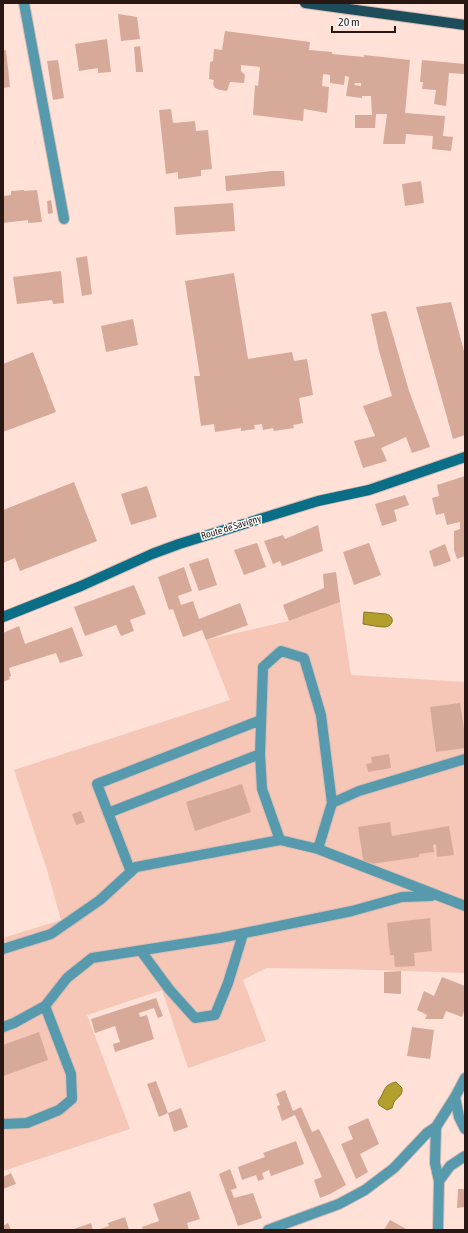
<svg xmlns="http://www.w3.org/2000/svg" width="468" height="1233" font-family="'Asap Condensed',sans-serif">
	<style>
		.green { fill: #f6c6b6 }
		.water { fill: #b29f2d; stroke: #897625 }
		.building { fill: #d7a999; fill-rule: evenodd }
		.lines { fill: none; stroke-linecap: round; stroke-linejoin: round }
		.service-casing { stroke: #d8bdb4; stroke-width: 12 }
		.minor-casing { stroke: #d8bdb4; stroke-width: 12 }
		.secondary-casing { stroke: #d8bdb4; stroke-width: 12 }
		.primary-casing { stroke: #d8bdb4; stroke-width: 12 }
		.service { stroke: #5799ad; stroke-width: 10 }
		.minor { stroke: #5799ad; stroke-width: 10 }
		.secondary { stroke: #096e86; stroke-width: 10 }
		.primary { stroke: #1d4c5a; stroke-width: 10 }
		.labels { text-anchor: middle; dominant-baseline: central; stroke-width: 3; stroke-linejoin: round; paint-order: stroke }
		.street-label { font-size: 10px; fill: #281712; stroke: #fff }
	</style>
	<rect width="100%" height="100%" fill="#ffe1d7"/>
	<path class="green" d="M 340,602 L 351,675 L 465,682 L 465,973 L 343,969 L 266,968 L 243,980 L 266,1041 L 188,1068 L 162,990 L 87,1015 L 130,1129 L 3,1171 L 3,938 L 61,920 L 47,870 L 14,770 L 230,700 L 206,640 L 289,621 Z"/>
	<path class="water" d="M 364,612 C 371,613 379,613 386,614 C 395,616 394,626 385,627 C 378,627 370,625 363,624 Z
		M 396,1082 L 402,1088 C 403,1096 398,1096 394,1102 C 393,1104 393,1106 392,1108 L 387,1110 L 379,1105 L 378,1101 C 385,1093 382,1085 396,1082 Z"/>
	<path class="building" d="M 118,14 L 137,17 L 140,39 L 121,41 Z
		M 225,31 L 310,42 L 309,50 L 332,52 L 332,54 L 364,57 L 364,55 L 410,60 L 405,113 L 445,116 L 443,136 L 453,137 L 451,151 L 432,149 L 433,136 L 406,134 L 405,144 L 383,144 L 387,114 L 376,114 L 375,128 L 355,128 L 355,115 L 372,115 L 371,96 L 362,96 L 362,98 L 346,96 L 349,77 L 345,76 L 344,85 L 330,83 L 330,75 L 323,74 L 322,86 L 329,87 L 327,113 L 304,109 L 303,121 L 253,115 L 255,85 L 258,86 L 260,67 L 241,65 L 241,71 L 245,75 L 244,83 L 230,82 L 227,91 L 220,90 L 215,88 L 213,84 L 214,80 L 209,79 L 210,62 L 213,61 L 214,49 L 222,50 ZM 355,83 L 361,83 L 361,86 L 354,85 Z
		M 107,39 L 111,72 L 98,73 L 98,68 L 79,71 L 75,44 Z
		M 140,46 L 143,72 L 136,72 L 134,47 Z
		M 6,50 L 10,87 L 3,88 L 3,51 Z
		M 58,60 L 64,98 L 53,100 L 47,61 Z
		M 422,60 L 465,64 L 465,74 L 449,73 L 446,106 L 434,104 L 436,90 L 422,89 L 423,82 L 420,82 Z
		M 171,109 L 173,123 L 195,121 L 196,131 L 208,130 L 212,169 L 201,170 L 201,176 L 178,179 L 178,172 L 166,174 L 159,110 Z
		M 272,171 L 284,171 L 285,186 L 226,191 L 225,176 Z
		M 421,181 L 424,203 L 405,206 L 402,184 Z
		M 24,190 L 24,191 L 37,190 L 42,222 L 28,223 L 28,220 L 3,223 L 3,196 L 11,195 L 11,191 Z
		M 51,200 L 53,213 L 48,214 L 47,201 Z
		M 233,203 L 235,231 L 176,235 L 174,207 Z
		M 87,256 L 92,294 L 82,296 L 76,258 Z
		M 61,271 L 64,303 L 53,304 L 52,300 L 17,304 L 13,277 Z
		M 234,273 L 248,359 L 292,352 L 294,361 L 307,359 L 313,395 L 299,398 L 303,423 L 293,425 L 294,428 L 274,431 L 273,428 L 263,430 L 262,424 L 254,425 L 255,429 L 241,431 L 241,428 L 215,432 L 214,424 L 201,426 L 194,376 L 200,376 L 185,281 Z
		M 451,302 L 465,355 L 465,435 L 453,439 L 416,307 Z
		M 386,311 L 409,391 L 430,447 L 412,453 L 406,437 L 381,448 L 387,461 L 363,468 L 354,441 L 375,436 L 363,406 L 392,396 L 379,351 L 371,314 Z
		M 133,319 L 138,345 L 106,352 L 101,326 Z
		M 33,352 L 56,412 L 3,432 L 3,364 Z
		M 465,476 L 465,556 L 457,559 L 454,550 L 454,531 L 460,529 L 460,522 L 447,525 L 444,513 L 436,515 L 432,498 L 439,496 L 437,485 Z
		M 74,482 L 97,541 L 20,571 L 15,558 L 3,563 L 3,510 Z
		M 147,486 L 157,517 L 131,525 L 121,494 Z
		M 405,495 L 409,505 L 394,510 L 397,521 L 382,526 L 375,504 Z
		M 318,525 L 323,551 L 282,566 L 280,561 L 273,564 L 264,541 L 283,535 L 285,539 Z
		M 257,543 L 266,567 L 244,575 L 234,550 Z
		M 369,543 L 381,575 L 354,585 L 343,552 Z
		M 445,544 L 451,561 L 434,567 L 429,551 Z
		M 208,558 L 217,585 L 199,591 L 189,564 Z
		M 184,567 L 192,591 L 178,596 L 181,605 L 193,601 L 199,619 L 240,603 L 248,625 L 206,640 L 202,630 L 183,637 L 173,609 L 169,610 L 158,577 Z
		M 336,572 L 340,602 L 289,621 L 283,605 L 324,588 L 323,574 Z
		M 134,585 L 146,614 L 130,620 L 134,631 L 121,636 L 116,625 L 85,636 L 74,607 Z
		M 19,626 L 25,644 L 72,627 L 83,656 L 60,663 L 56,653 L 9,668 L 11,676 L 9,677 L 10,679 L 3,682 L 3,633 Z
		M 460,703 L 465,735 L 465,748 L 436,752 L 430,707 Z
		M 389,754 L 391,768 L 368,772 L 366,764 L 372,763 L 371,757 Z
		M 242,784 L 251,812 L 195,831 L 186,802 Z
		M 81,811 L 85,822 L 76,825 L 72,814 Z
		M 390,822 L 392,836 L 449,826 L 454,855 L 437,857 L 436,844 L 433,845 L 434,852 L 419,854 L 419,857 L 364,865 L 358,827 Z
		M 430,918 L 432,951 L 414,953 L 415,966 L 395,967 L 394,955 L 390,955 L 387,923 Z
		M 401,971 L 401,994 L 384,993 L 384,972 Z
		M 442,977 L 465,986 L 465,1009 L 462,1017 L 446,1011 L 443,1019 L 425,1019 L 427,1015 L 417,1010 L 424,991 L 434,996 Z
		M 156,998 L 163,1016 L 158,1018 L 154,1008 L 139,1013 L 140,1017 L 147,1015 L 154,1039 L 115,1052 L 113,1044 L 120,1042 L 115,1026 L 95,1033 L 91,1019 Z
		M 412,1027 L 434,1030 L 430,1059 L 407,1056 Z
		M 39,1032 L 48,1060 L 3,1076 L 3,1045 Z
		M 156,1081 L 168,1113 L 159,1117 L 147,1084 Z
		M 285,1090 L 293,1111 L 301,1107 L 312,1132 L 319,1129 L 346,1185 L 330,1194 L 320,1198 L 314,1180 L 322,1177 L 295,1115 L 282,1121 L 277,1106 L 280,1105 L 276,1094 Z
		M 181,1108 L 188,1127 L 174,1132 L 168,1113 Z
		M 368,1118 L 379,1144 L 360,1154 L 368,1172 L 356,1179 L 341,1144 L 353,1139 L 348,1127 Z
		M 296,1141 L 304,1164 L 271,1176 L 269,1170 L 262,1173 L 264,1179 L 258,1181 L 256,1175 L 242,1180 L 238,1167 L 265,1157 L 263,1153 Z
		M 230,1169 L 237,1188 L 231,1190 L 234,1198 L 253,1193 L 262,1218 L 238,1226 L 219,1174 Z
		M 11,1173 L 16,1184 L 3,1189 L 3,1177 Z
		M 458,1189 L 465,1189 L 465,1207 L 457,1208 Z
		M 190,1191 L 200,1219 L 187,1223 L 189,1230 L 143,1230 L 142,1227 L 159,1221 L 153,1204 Z
		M 125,1217 L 129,1230 L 97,1230 L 109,1226 L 108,1223 Z
		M 390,1220 L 408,1230 L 384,1230 Z
		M 8,1223 L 11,1230 L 3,1230 L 3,1226 Z
		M 91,1223 L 93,1230 L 71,1230 Z"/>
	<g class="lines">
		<defs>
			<path id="service" d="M 332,803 L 359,791 L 465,759
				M 108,813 L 260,754
				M 280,840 L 262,789 L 260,754 L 263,667 L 281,651 L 304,658 L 321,715 L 332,803 L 318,849
				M 131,872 L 97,784 L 261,720
				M 3,949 L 51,934 L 100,900 L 136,867 L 280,840 L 318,849 L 465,906
				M 141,951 L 169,989 L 195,1018 L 215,1015 L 228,983 L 243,934
				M 3,1027 L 14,1023 L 45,1006 L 67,978 L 92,958 L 220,938 L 352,911 L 402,897 L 431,896
				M 3,1124 L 27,1123 L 59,1110 L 72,1099 L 71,1074 L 45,1006"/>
			<path id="minor" d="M 24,3 L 64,219
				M 465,1078 L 455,1097 L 459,1117 L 465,1129
				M 436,1127 L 435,1163 L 439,1181 L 438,1230
				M 439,1181 L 450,1166 L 465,1156
				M 268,1230 L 339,1204 L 365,1190 L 394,1168 L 427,1133 L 436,1127 L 455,1097"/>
			<path id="secondary" d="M 3,617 L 81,586 L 152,554 L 179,544 L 318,501 L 369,490 L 465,457"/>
			<path id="primary" d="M 305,3 L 465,25"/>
		</defs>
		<use href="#service" class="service-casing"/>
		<use href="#minor" class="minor-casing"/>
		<use href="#secondary" class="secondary-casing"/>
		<use href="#primary" class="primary-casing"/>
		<use href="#service" class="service"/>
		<use href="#minor" class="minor"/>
		<use href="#secondary" class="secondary"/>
		<use href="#primary" class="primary"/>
	</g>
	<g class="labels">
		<g class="street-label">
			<text transform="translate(231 527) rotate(-17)">Route de Savigny</text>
		</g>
	</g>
	<rect width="468" height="1233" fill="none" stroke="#281712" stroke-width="8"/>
	<path d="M332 26v6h63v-6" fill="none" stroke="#281712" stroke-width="2"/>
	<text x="338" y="26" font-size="12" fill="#281712" stroke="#ffffff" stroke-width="3" paint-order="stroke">20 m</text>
</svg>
